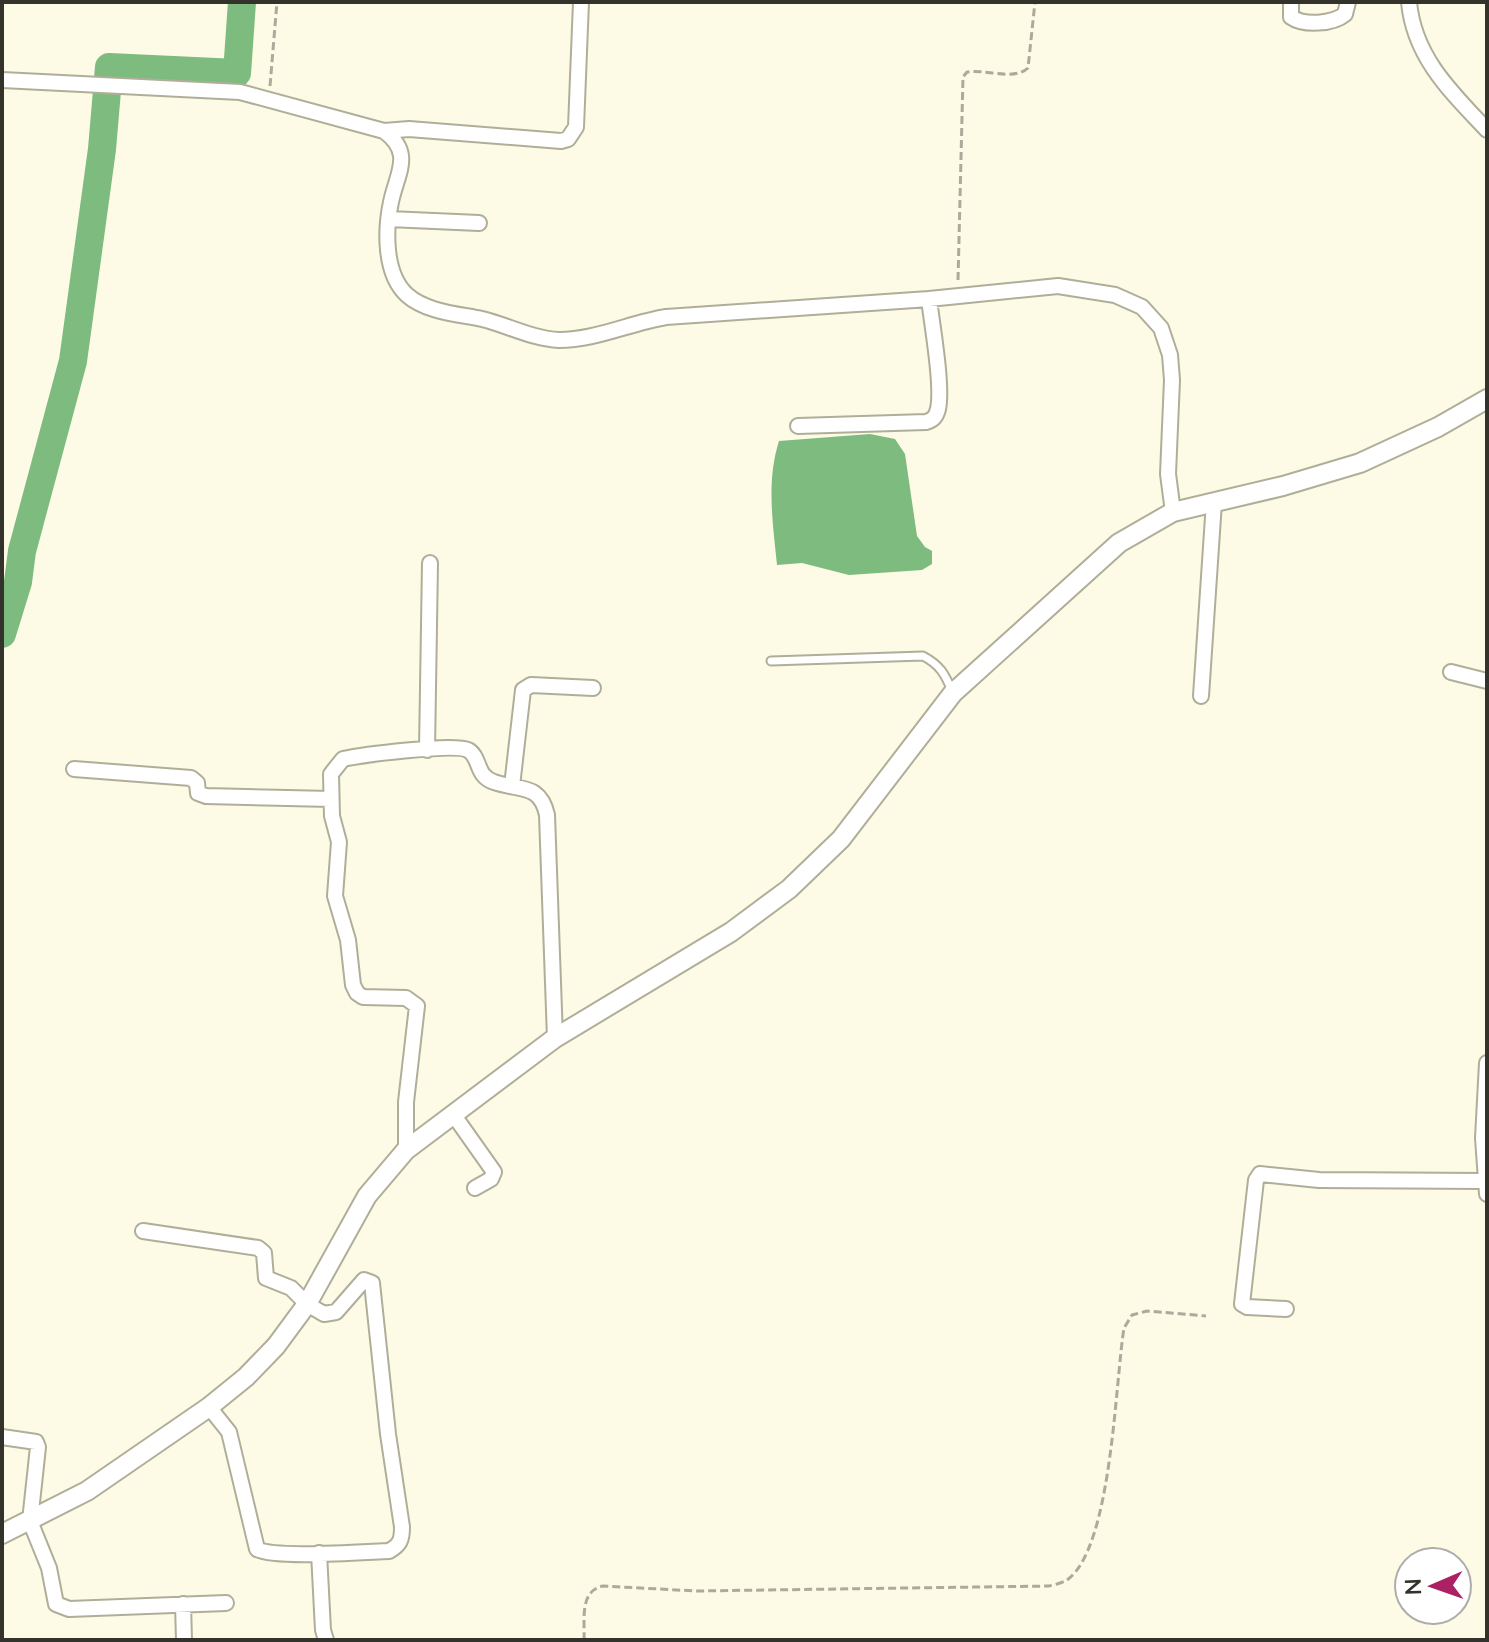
<svg xmlns="http://www.w3.org/2000/svg" width="1489" height="1642" font-family="Lato,sans-serif">
	<style>
		.water { fill: #7dbb7e }
		.lines { fill: none; stroke-linecap: round; stroke-linejoin: round }
		.river { stroke: #7dbb7e; stroke-width: 28 }
		.service-casing { stroke: #b0ae99; stroke-width: 11 }
		.minor-casing { stroke: #b0ae99; stroke-width: 18 }
		.tertiary-casing { stroke: #b0ae99; stroke-width: 22 }
		.path { stroke: #acaa9a; stroke-width: 3; stroke-dasharray: 8 4; stroke-linecap: butt }
		.service { stroke: #fff; stroke-width: 7 }
		.minor { stroke: #fff; stroke-width: 14 }
		.tertiary { stroke: #fff; stroke-width: 18 }
	</style>
	<rect width="100%" height="100%" fill="#fdfbe5"/>
	<path class="water" d="M 870,434 L 895,439 L 905,454 L 917,536 L 925,547 L 932,551 L 932,564 L 922,570 L 849,575 L 802,563 L 777,565 C 773,524 766,482 779,441 Z"/>
	<g class="lines">
		<path class="river" d="M 2,634 L 18,582 L 22,551 L 73,361 L 102,149 L 109,67 L 237,73 L 242,2"/>
		<defs>
			<path id="service" d="M 771,661 L 923,656 C 940,665 945,674 952,691"/>
			<path id="minor" d="M 1291,2 L 1291,17 C 1304,26 1333,24 1345,14 L 1348,2
				M 1409,2 C 1414,57 1451,92 1487,130
				M 2,80 L 240,92 L 384,131 C 414,153 397,173 391,202 C 385,230 384,274 407,295 C 426,312 458,314 482,319 C 507,325 533,339 559,340 C 595,340 630,323 666,317 L 929,299 L 1058,286 L 1115,295 L 1142,307 L 1161,328 L 1170,355 L 1172,380 L 1168,474 L 1173,512
				M 384,131 L 409,129 L 561,141 L 568,139 L 576,127 L 581,2
				M 389,219 L 479,223
				M 798,426 L 926,422 C 933,420 936,417 938,409 C 943,386 932,325 929,299
				M 1451,672 L 1487,681
				M 1201,696 L 1214,502
				M 427,750 L 430,563
				M 74,769 L 191,778 L 197,783 L 198,793 L 206,796 L 331,799
				M 512,786 L 523,690 L 531,685 L 593,688
				M 1487,1063 L 1483,1138 L 1487,1194
				M 453,1114 L 494,1172 L 491,1179 L 475,1188
				M 406,1150 L 406,1102 L 417,1006 L 406,998 L 363,997 L 357,993 L 353,985 L 348,940 L 335,896 L 339,842 L 332,816 L 331,774 L 343,759 C 361,755 454,743 468,750 C 481,757 475,776 494,782 C 520,791 540,783 547,815 L 555,1038
				M 143,1231 L 258,1248 L 264,1253 L 266,1278 L 291,1288 L 307,1304 L 324,1314 L 336,1312 L 364,1280 L 372,1283 L 388,1434 L 402,1527 C 402,1540 400,1545 389,1551 C 364,1552 273,1559 257,1549 L 229,1432 L 209,1407
				M 1286,1309 L 1247,1307 L 1242,1304 L 1256,1180 L 1260,1174 L 1319,1180 L 1485,1181
				M 2,1437 L 36,1442 L 38,1447 L 30,1521 L 49,1568 L 56,1604 L 69,1609 L 226,1603
				M 319,1553 L 323,1630 L 326,1640
				M 183,1604 L 184,1640"/>
			<path id="tertiary" d="M 2,1534 L 87,1491 L 209,1407 L 246,1377 L 276,1346 L 307,1304 L 367,1196 L 406,1150 L 555,1038 L 731,932 L 789,889 L 841,839 L 953,693 L 1119,543 L 1173,512 L 1283,486 L 1360,463 L 1438,427 L 1487,399"/>
		</defs>
		<use href="#service" class="service-casing"/>
		<use href="#minor" class="minor-casing"/>
		<use href="#tertiary" class="tertiary-casing"/>
		<path class="path" d="M 270,86 L 277,2
			M 958,280 L 963,77 L 967,72 C 986,69 1014,81 1028,68 L 1035,2
			M 584,1640 C 585,1620 579,1591 603,1586 L 696,1591 L 1049,1586 C 1054,1585 1062,1583 1067,1580 C 1112,1548 1115,1383 1124,1328 L 1132,1315 L 1147,1311 L 1206,1316"/>
		<use href="#service" class="service"/>
		<use href="#minor" class="minor"/>
		<use href="#tertiary" class="tertiary"/>
	</g>
	<rect width="1489" height="1642" fill="none" stroke="#34332b" stroke-width="8"/>
	<g transform="translate(1433 1586) rotate(268)"><circle r="38" fill="#ffffff" stroke="#aeadaa" stroke-width="2"/>
	<path d="M0-6L14 30L0 20L-14 30Z" fill="#ab2163"/>
	<text y="-12" font-size="22" font-weight="bold" text-anchor="middle" fill="#34332b">N</text>
	</g>
</svg>
